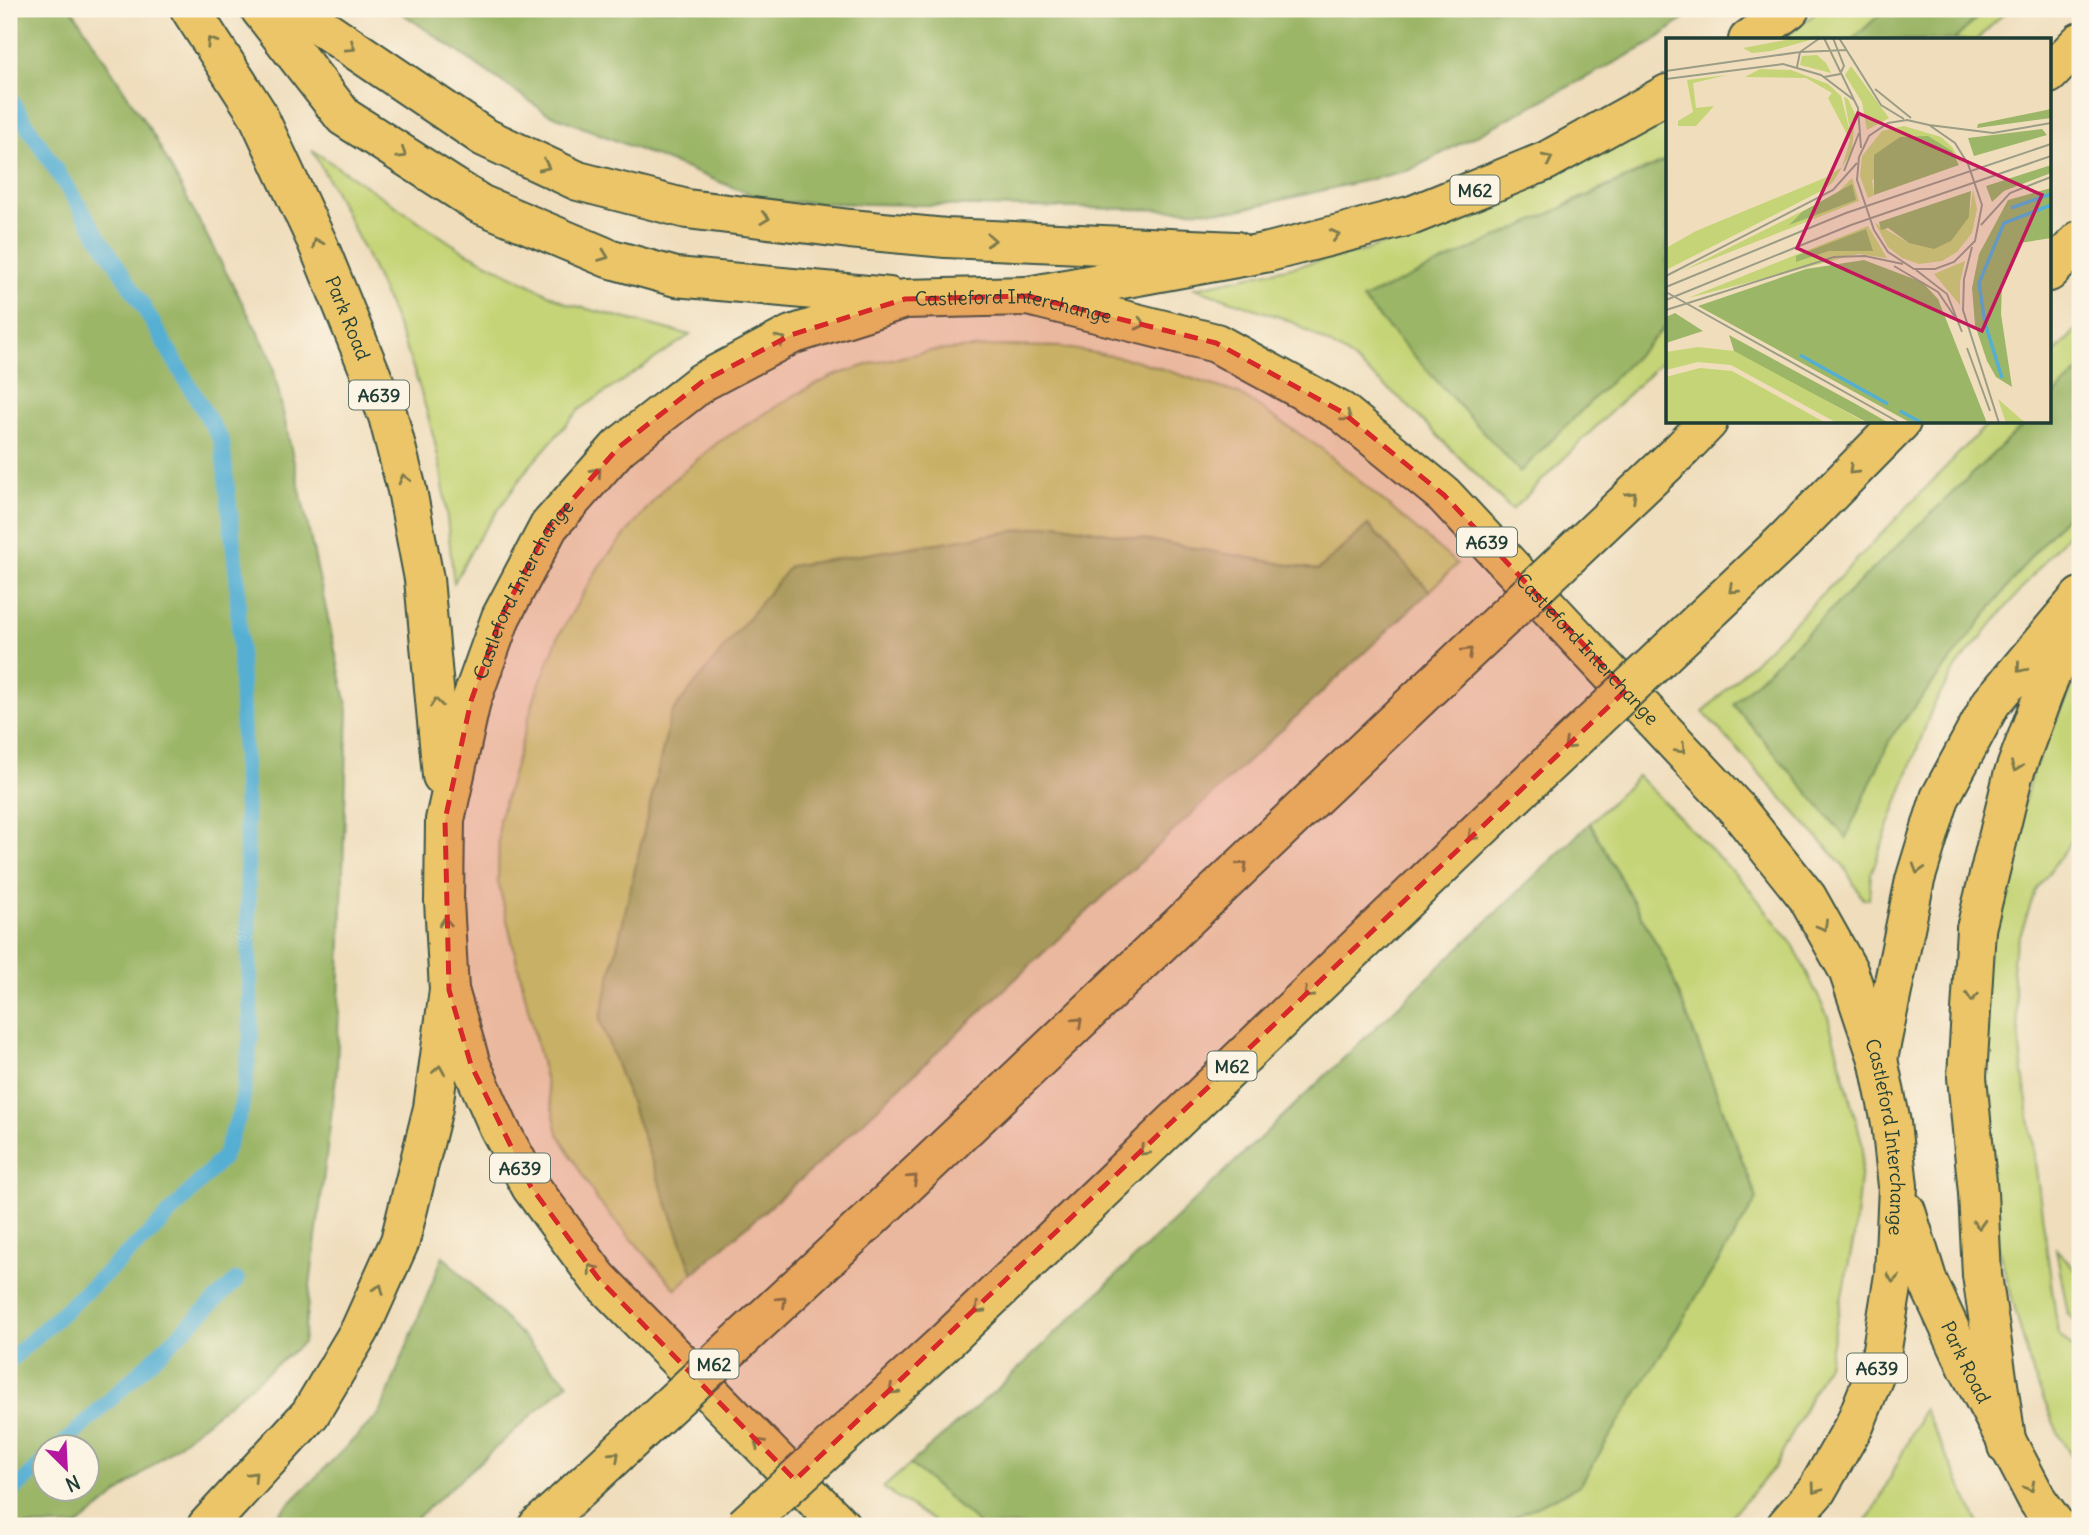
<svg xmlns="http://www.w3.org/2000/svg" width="2089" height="1535" font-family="Delius,sans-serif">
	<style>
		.green { fill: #c5d476; stroke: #728855; stroke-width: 2 }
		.forest { fill: #9cb667; stroke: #5e7a4e; stroke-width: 2; fill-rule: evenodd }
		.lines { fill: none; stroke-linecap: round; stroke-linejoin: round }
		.stream { stroke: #55afd3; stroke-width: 16 }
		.primary-casing { stroke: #3e5548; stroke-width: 42 }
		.motorway-casing { stroke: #3e5548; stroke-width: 42 }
		.primary { stroke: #edc569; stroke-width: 38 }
		.motorway { stroke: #edc569; stroke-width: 38 }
		.motorway-bridge-casing { stroke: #3e5548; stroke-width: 42; stroke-linecap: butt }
		.motorway-bridge { stroke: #edc569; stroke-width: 38 }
		.oneway { stroke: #7c7a4c }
		.marked { fill: #d62828; fill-opacity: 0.2; stroke: #d62828; stroke-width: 5; stroke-dasharray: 14 9; stroke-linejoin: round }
		.labels { text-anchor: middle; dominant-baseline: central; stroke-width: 5; stroke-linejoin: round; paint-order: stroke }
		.shield { fill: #fcf5e5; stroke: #617469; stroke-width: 2 }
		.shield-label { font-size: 18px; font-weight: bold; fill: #1f3d34 }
		.street-label { font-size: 19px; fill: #1f3d34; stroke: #fcf5e5 }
		.inset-river { fill: none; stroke: #55afd3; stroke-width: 3.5 }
		.inset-road { fill: none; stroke: #9c9d86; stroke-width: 2 }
		.view { fill: #c2185b; fill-opacity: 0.15; stroke: #c2185b; stroke-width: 3.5 }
		.inset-edge { fill: none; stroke: #1f3d34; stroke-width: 3.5 }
	</style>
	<rect width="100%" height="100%" fill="#fcf5e5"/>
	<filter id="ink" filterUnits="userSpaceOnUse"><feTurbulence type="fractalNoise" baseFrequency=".0143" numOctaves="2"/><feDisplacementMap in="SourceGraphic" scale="14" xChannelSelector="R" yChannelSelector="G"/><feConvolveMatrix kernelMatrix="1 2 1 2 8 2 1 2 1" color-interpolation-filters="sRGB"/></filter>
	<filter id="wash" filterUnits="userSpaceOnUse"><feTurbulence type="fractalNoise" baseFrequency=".00686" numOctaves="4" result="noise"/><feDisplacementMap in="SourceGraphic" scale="28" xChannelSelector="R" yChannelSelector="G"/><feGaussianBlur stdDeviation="1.57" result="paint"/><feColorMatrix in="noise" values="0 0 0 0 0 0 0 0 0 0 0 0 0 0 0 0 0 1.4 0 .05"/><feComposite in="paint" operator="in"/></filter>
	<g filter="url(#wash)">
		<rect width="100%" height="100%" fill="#efddbc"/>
		<path class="green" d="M 1821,9 L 1886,9 L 1852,40 L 1781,40 Z
			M 1986,9 L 2008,9 L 1977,40 L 1954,40 Z
			M 1667,113 L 1667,160 L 1565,205 L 1519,472 L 1667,325 L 1667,356 L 1512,510 L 1402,400 L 1346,354 L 1291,321 L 1195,288 L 1364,251 L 1489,208 Z
			M 312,150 L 460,249 L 568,304 L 690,335 L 579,410 L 528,468 L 477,540 L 454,583 C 449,544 447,504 440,466 C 419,358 365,245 312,150 Z
			M 2080,326 L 2080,370 L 2049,400 L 2049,359 Z
			M 1002,346 L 1060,347 L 1135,360 L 1239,394 L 1322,449 L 1457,564 L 1430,591 L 1368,525 L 1318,570 L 1057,524 L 600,1020 L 693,1273 L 676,1289 L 597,1200 L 558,1133 L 498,882 L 499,820 L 536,693 L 559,635 L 600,565 L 665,487 L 717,443 L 797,394 L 833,376 L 873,363 L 930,351 Z
			M 1989,422 L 2026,422 L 1733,704 L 1846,837 L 1891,737 L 2034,553 L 2080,499 L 2080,519 L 1958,665 L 1933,706 L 1871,874 L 1869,899 L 1862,898 L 1844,866 L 1703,712 L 1840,577 Z
			M 2080,675 L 2080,829 L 2035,892 L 2012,959 L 2021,1057 L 2058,1333 L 2080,1356 L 2080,1469 L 2058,1433 L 2032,1372 L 1996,1239 L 1982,1149 L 1980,976 L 2031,775 L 2073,684 Z
			M 1638,776 L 1746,885 L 1794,946 L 1828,1017 L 1863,1146 L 1854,1238 L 1828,1362 L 1776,1466 L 1722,1526 L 1497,1526 L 1580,1484 L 1757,1199 L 1667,963 L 1590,823 Z
			M 2056,1249 L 2080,1275 L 2080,1327 L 2068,1314 Z
			M 1924,1409 L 1980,1526 L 1861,1526 L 1874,1510 Z
			M 910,1464 L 981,1526 L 941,1526 L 883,1488 Z"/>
		<path class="forest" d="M 9,9 L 72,9 L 155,138 L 271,357 L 348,710 L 337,1069 L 303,1343 L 78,1526 L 9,1526 ZM 46,1448 L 88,1448 L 88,1490 L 46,1490 Z
			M 396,9 L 1697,9 L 1650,44 L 1410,170 L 1234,211 L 770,202 L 547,113 Z
			M 1886,9 L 1986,9 L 1954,40 L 1852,40 Z
			M 1667,160 L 1667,325 L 1520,472 L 1362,299 Z
			M 2080,370 L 2080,499 L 2034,553 L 1891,737 L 1846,838 L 1733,704 L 2026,422 L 2049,422 L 2049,400 Z
			M 1057,524 L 1318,570 L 1368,525 L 1430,591 L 806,1175 L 693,1273 L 600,1020 L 671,714 L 790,566 Z
			M 1590,823 L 1667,963 L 1757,1199 L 1580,1485 L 1497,1526 L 981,1526 L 910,1464 L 996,1390 Z
			M 443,1256 L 568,1383 L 408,1526 L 267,1526 L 380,1413 Z"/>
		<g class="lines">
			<path class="stream" d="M 9,97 L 140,301 L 222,442 L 237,577 L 246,812 L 251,1036 L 241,1110 L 223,1157 L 159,1225 L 9,1361
				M 59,1448 L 237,1280
				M 9,1495 L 46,1460"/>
		</g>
	</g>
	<g filter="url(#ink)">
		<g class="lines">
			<defs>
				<g id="primary">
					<path id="s1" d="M 190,9 L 257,113 L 317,242 L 388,416 L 407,490 L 424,579 L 442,776"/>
					<path d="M 260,9 L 344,117 L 480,204 L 608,258 L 676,277 L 889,297"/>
					<path d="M 295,9 L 484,137 L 578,181 L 687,209 L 850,229 L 946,238 L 1236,251"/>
					<path d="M 1976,929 L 1967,1077 L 1978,1193 L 1982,1275 L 2007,1446"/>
					<path id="s2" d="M 1906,1211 L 1928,1282 L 1968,1368 L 2038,1501 L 2056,1526"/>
					<path id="s3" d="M 841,1526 L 598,1278 L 531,1187 L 499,1128 L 471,1065 L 449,990 L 444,901 L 445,820 L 471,701 L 501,617 L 549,526 L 619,447 L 702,382 L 791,335 L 905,299 L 1028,296 L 1216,343 L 1342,412 L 1444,495 L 1736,808 L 1807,897 L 1848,970 L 1878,1059 L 1891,1123 L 1898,1186 L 1894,1275 L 1880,1361 L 1855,1424 L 1817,1490 L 1786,1526"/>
				</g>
				<path id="motorway" d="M 1748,40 L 1790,9
					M 2049,74 L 2080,42
					M 2049,272 L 2080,240
					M 1028,296 L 1269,252 L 1413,215 L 1546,161 L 1667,94
					M 1683,448 L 1708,422
					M 1783,542 L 1901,422
					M 1976,929 L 2013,776 L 2050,676 L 2075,625
					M 1878,1059 L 1915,880 L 1940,798 L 1991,703 L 2080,597
					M 863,1226 L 1418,699
					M 943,1344 L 1522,789
					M 207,1526 L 310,1414 L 360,1330 L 400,1241 L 433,1108 L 449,990
					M 538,1526 L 565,1502"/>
			</defs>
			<use href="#primary" class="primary-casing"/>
			<use href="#motorway" class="motorway-casing"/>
			<use href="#primary" class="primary"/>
			<use href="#motorway" class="motorway"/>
			<defs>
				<path id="motorway-bridge" d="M 1418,699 L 1683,448
					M 1522,789 L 1783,542
					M 565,1502 L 863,1226
					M 744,1526 L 943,1344"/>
			</defs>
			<use href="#motorway-bridge" class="motorway-bridge-casing"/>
			<use href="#motorway-bridge" class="motorway-bridge"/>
		</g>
		<defs><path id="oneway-chevron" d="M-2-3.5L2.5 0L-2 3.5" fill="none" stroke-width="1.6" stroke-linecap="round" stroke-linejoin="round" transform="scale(1.75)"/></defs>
		<g class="oneway">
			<use href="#oneway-chevron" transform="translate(211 42) rotate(-123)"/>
			<use href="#oneway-chevron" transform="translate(351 47) rotate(34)"/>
			<use href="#oneway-chevron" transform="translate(402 154) rotate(33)"/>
			<use href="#oneway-chevron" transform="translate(1548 159) rotate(-26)"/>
			<use href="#oneway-chevron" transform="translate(545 166) rotate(25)"/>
			<use href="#oneway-chevron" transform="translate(765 218) rotate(7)"/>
			<use href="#oneway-chevron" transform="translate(1335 235) rotate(-14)"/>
			<use href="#oneway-chevron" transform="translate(991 240) rotate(3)"/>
			<use href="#oneway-chevron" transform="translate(317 243) rotate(-113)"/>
			<use href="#oneway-chevron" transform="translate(604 256) rotate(21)"/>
			<use href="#oneway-chevron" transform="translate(1141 324) rotate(14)"/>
			<use href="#oneway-chevron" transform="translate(781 340) rotate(-28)"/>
			<use href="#oneway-chevron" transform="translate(1347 417) rotate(37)"/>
			<use href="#oneway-chevron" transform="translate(1853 470) rotate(135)"/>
			<use href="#oneway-chevron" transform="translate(597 472) rotate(-48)"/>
			<use href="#oneway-chevron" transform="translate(404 479) rotate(-105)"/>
			<use href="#oneway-chevron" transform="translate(1632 496) rotate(-44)"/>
			<use href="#oneway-chevron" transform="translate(1733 589) rotate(137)"/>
			<use href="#oneway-chevron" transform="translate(1468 652) rotate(-44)"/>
			<use href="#oneway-chevron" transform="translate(2021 668) rotate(130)"/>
			<use href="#oneway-chevron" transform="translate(436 703) rotate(-96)"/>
			<use href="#oneway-chevron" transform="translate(1568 745) rotate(137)"/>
			<use href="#oneway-chevron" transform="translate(1681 749) rotate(47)"/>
			<use href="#oneway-chevron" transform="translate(2016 767) rotate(110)"/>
			<use href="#oneway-chevron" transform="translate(1472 836) rotate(136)"/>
			<use href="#oneway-chevron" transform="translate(1243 866) rotate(-43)"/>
			<use href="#oneway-chevron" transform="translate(1918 869) rotate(107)"/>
			<use href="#oneway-chevron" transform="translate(445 922) rotate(-94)"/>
			<use href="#oneway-chevron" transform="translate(1823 926) rotate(60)"/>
			<use href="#oneway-chevron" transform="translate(1308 994) rotate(136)"/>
			<use href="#oneway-chevron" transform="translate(1972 997) rotate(94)"/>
			<use href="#oneway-chevron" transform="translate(1078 1022) rotate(-43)"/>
			<use href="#oneway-chevron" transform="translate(439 1070) rotate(-81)"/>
			<use href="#oneway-chevron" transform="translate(1144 1151) rotate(136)"/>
			<use href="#oneway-chevron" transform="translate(913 1179) rotate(-43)"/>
			<use href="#oneway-chevron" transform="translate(1979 1224) rotate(87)"/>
			<use href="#oneway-chevron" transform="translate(592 1269) rotate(-127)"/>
			<use href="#oneway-chevron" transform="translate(1893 1278) rotate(97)"/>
			<use href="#oneway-chevron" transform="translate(379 1289) rotate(-66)"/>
			<use href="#oneway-chevron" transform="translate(782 1301) rotate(-43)"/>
			<use href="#oneway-chevron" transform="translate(979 1309) rotate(136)"/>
			<use href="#oneway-chevron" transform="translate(893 1390) rotate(137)"/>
			<use href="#oneway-chevron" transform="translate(759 1443) rotate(-134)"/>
			<use href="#oneway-chevron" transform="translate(615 1456) rotate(-43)"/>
			<use href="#oneway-chevron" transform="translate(253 1476) rotate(-47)"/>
			<use href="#oneway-chevron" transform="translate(2030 1487) rotate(61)"/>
			<use href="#oneway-chevron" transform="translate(1816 1489) rotate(126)"/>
		</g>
	</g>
	<path class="marked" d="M 1028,296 L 1216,343 L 1342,412 L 1444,495 L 1626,690 L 795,1480 L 598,1278 L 531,1187 L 471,1065 L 449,990 L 445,820 L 471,701 L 501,617 L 549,526 L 619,447 L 702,382 L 791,335 L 905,299 Z"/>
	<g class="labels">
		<g class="shield">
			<rect x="1450.5" y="175.5" width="49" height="29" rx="5"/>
			<rect x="349" y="380.5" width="60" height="29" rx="5"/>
			<rect x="1457" y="527.5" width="60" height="29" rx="5"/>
			<rect x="1207.5" y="1051.5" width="49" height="29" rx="5"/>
			<rect x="490" y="1153.5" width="60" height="29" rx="5"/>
			<rect x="689.5" y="1349.5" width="49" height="29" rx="5"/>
			<rect x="1847" y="1353.5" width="60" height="29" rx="5"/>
		</g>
		<g class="shield-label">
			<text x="1475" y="190">M62</text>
			<text x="379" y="395">A639</text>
			<text x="1487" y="542">A639</text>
			<text x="1232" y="1066">M62</text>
			<text x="520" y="1168">A639</text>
			<text x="714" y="1364">M62</text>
			<text x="1877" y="1368">A639</text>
		</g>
		<g class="street-label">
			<text stroke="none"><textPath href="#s3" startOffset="1699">Castleford Interchange</textPath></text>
			<text stroke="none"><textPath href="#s1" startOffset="348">Park Road</textPath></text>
			<text stroke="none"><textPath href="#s3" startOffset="1090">Castleford Interchange</textPath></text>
			<text stroke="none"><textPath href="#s3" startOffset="2392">Castleford Interchange</textPath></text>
			<text stroke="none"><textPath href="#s3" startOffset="2980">Castleford Interchange</textPath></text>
			<text stroke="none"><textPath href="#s2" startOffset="163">Park Road</textPath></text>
		</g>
	</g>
	<g transform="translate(1666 38)">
		<rect width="385" height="385" fill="#efddbc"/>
		<path d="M 130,0 L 151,0 L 105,13 L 86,15 L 77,10 ZM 151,17 L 160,25 L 165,35 L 134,27 L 136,18 ZM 185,28 L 223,80 L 201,92 L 196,64 L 179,37 ZM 94,31 L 125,32 L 162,46 L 175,58 L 185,98 L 178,59 L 182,61 L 189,76 L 186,113 L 167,144 L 159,151 L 0,232 L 0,210 L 30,193 L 161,139 L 176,129 L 184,102 L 162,60 L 166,55 L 140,40 L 79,39 ZM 61,37 L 27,45 L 30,70 L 48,68 L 30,88 L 12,88 L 12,83 L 27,74 L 21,42 ZM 238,88 L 275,99 L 286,109 L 296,126 L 277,108 L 206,142 L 208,157 L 202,160 L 194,138 L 196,118 L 216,93 ZM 186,140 L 193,163 L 16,233 L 169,157 ZM 307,152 L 311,171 L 306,195 L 291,214 L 276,223 L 253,226 L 236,220 L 222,209 L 209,185 L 243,205 L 303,179 ZM 202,188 L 221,220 L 192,216 L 22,260 ZM 200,191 L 206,213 L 163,213 L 130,223 ZM 299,223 L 294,244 L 294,267 L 268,236 ZM 32,309 L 68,313 L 87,321 L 200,385 L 171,385 L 65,327 L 32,324 L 0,332 L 0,314 ZM 34,330 L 66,333 L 160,385 L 0,385 L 0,339 ZM 332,361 L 356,382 L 363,385 L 340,385 Z" fill="#c5d476" fill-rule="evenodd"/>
		<path d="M 385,71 L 385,80 L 311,90 L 312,86 ZM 376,91 L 381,97 L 308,118 L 302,100 ZM 262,98 L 286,113 L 293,127 L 208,157 L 208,117 L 234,99 ZM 385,127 L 385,135 L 338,153 L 326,164 L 320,148 ZM 186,146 L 190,162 L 123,187 L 136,174 ZM 385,150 L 385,200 L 354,205 L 336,245 L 335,276 L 346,349 L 330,339 L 321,323 L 309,287 L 306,250 L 313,216 L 342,162 ZM 305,153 L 303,179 L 285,203 L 268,211 L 243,205 L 222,190 L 215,192 L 213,184 ZM 200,191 L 207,213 L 163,213 L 130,224 L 130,218 ZM 198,222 L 256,244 L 272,261 L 321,385 L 245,385 L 32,268 L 140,231 ZM 9,275 L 37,293 L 0,305 L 0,279 ZM 63,297 L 188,365 L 223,385 L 202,385 L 68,313 Z" fill="#9cb667"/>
		<path class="inset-river" d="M 345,170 L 385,156M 134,317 L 222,366M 336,340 L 319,285 L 313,245 L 338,185 L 385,167M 234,373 L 256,385"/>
		<path class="inset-road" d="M 158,0 L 192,70 L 195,110M 173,0 L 215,67 L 238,81M 131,29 L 134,14 L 154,0M 0,33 L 134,14 L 181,12M 158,39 L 174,36 L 178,28 L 167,0M 0,41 L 117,26 L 155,37 L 188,62M 209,51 L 245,80M 241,82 L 263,87 L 289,105 L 302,126 L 316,167 L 309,203 L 288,224 L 269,231 L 248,231 L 222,214 L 208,192 L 191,142 L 193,119 L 203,98 L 222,85 ZM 263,87 L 327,95 L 385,85M 178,133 L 193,95M 315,187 L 344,155 L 385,139M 306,209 L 298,241 L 297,272 L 333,385M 228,228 L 272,254 L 289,279M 250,232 L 281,256 L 296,294M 0,238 L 167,152 L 191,125M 0,249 L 180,175 L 385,106M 0,254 L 234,385M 0,262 L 185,187 L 385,118M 0,272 L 168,219 L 199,218 L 237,226M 301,310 L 324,373"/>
		<path class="view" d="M 192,75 L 376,157 L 316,293 L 131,210 Z"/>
		<rect width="385" height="385" class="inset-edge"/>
	</g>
	<rect width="2089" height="1535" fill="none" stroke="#fcf5e5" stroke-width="35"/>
	<g transform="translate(66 1468) rotate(156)"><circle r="33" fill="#fcf5e5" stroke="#a4ab9e" stroke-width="2"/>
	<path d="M0-5L12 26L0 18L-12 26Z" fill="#b5179e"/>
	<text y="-10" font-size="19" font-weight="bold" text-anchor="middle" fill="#1f3d34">N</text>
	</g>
</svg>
